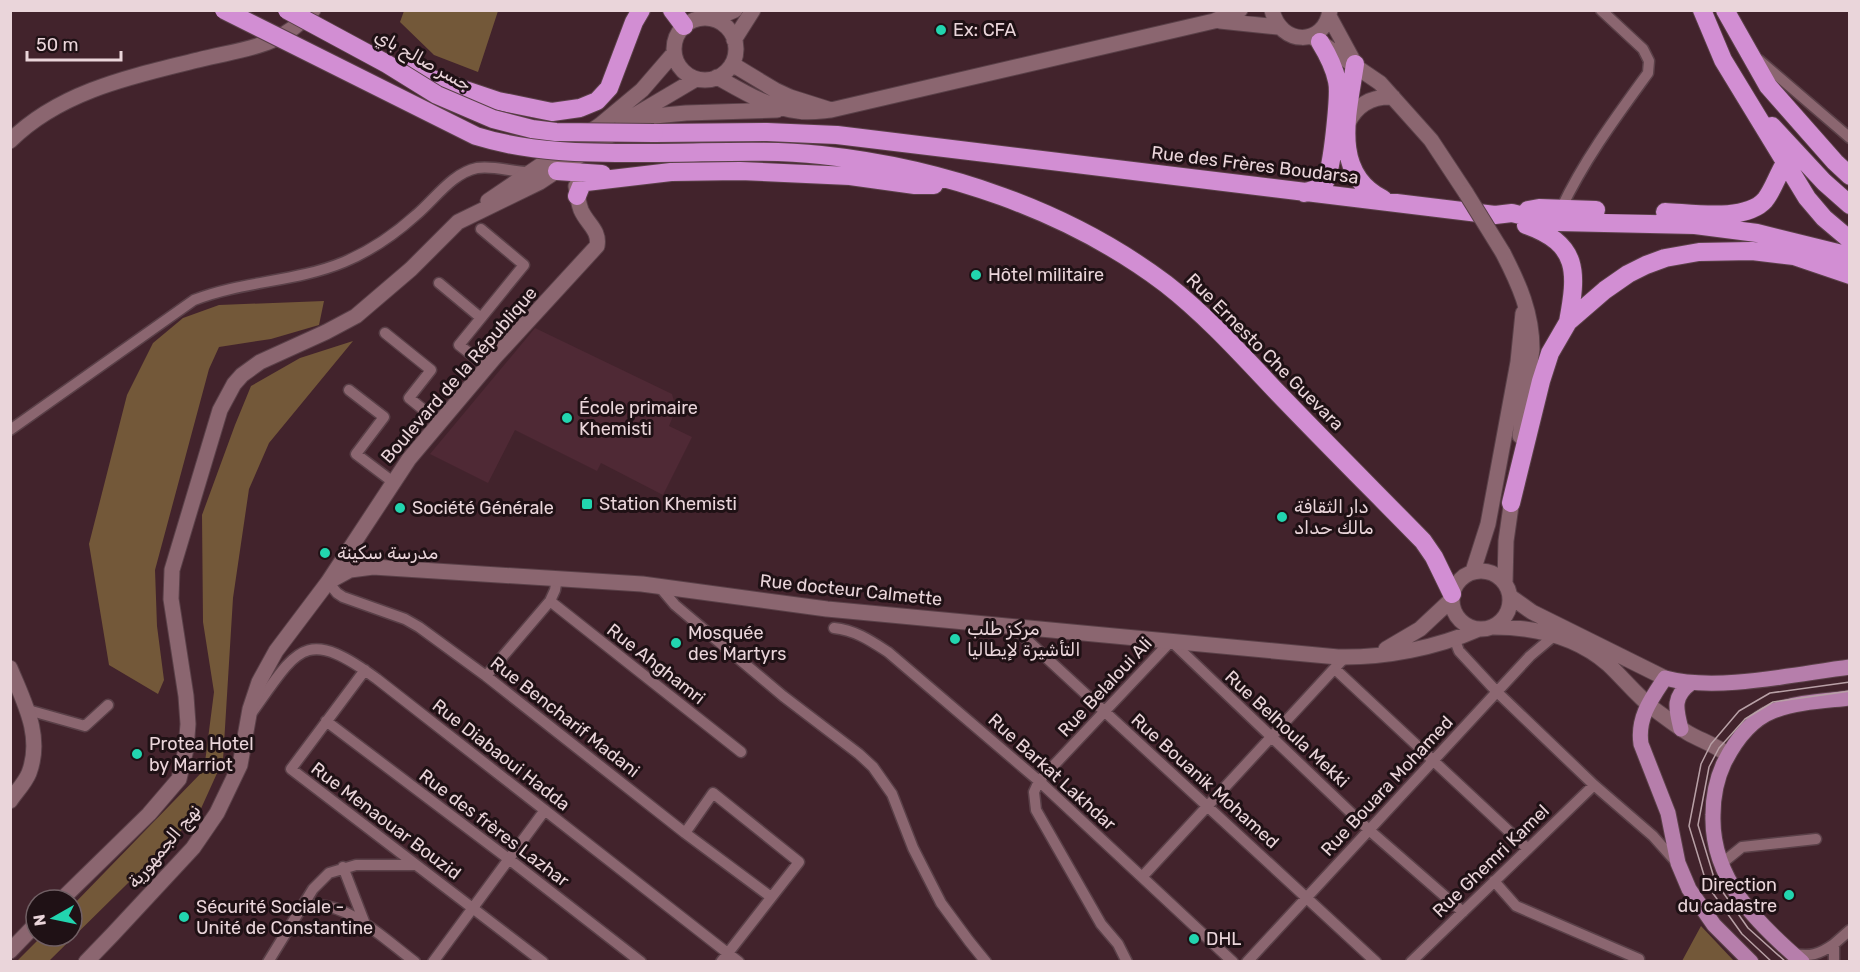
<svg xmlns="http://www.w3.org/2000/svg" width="1860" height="972" font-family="Rubik,Vazirmatn,sans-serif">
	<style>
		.built { fill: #4f2935 }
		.forest { fill: #735839 }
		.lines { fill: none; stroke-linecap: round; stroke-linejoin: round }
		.street-casing { stroke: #5a4048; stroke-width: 13 }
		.secondary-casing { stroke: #5a4048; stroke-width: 17 }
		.primary-casing { stroke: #5a4048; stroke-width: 17 }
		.highway-casing { stroke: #5a4048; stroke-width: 20 }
		.street { stroke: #8b6670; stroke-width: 10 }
		.secondary { stroke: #8b6670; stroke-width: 15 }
		.primary { stroke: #b67eab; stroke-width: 15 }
		.highway { stroke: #d28ed3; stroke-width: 18 }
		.tram { stroke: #b8a0a6; stroke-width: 1.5 }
		.secondary-bridge-casing { stroke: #5a4048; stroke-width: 17; stroke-linecap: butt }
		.highway-bridge-casing { stroke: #5a4048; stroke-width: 20; stroke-linecap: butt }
		.secondary-bridge { stroke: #8b6670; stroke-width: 15 }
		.highway-bridge { stroke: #d28ed3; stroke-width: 18 }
		.poi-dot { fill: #22d5af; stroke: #1f1115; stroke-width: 2 }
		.labels { text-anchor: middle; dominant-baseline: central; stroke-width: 6; stroke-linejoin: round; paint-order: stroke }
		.poi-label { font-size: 18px; fill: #ead5da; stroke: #1f1115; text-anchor: start }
		.street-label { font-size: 18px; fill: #ead5da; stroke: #1f1115 }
	</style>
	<rect width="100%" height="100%" fill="#42232c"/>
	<path class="built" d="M 535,328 L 672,394 L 676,409 L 669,426 L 692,437 L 663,495 L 601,463 L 597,471 L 515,430 L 488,483 L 430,454 Z"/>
	<path class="forest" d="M 404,11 L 498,11 L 478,72 L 434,55 L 400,22 Z
		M 324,301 L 319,325 L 271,339 L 219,347 L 209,369 L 155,570 L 157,626 L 164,680 L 158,694 L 109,665 L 89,544 L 127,395 L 153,343 L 183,318 L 219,305 Z
		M 353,341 L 269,443 L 249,489 L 233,598 L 223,760 L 199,813 L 49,961 L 17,961 L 42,936 L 72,936 L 72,906 L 204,770 L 214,692 L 203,622 L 202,515 L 235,425 L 251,386 L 300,358 Z
		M 1701,926 L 1734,961 L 1682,961 Z"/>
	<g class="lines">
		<defs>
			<path id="street" d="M 1759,60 L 1850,138
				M 1561,209 C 1584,160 1616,117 1648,73 L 1649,61 L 1643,49 L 1601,10
				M 481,229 L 524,265 L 459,345 L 487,367
				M 439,283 L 481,318
				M 385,333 L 431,370 L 409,398 L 440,423
				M 349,390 L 384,417 L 356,454 L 393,482
				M 10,430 L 194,300 C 242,281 296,282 344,262 C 370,251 395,234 416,215 C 435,199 452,173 477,168 C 495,165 514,173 532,172
				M 328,582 L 337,593 L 343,597 L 405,619 L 419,627 L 486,676 L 685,833 L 771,897
				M 659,586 L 675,605 L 783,696 L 859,754 L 873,767 L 892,794 L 913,848 L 941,903 L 969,941 L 986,962
				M 550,601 L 741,752
				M 1012,626 L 1376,962
				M 834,628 C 855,630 871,641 888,652 L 1039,781 L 1233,962
				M 1454,638 L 1459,651 L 1497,692 L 1594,785 L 1653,836 L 1677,863
				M 1335,669 L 1528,849
				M 365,670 L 291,769 L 543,962
				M 486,676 L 550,601 L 555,590 L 557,578
				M 28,710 L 85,726 L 108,705
				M 253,711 C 298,648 305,626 377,679 L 739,962
				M 326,721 L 510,860 L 641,962
				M 685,833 L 713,793 L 799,862 L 721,962
				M 1721,864 L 1742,847 L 1816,839
				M 343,867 L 365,924
				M 1142,877 L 1345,657
				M 1494,881 L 1516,906 L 1639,959
				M 300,911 C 304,909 309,906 313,906 C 347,901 389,943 415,962
				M 1834,944 L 1850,930
				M 1792,953 C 1809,958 1820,954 1834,944 L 1834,962
				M 268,962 L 313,889 L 329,873 L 356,865 L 415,865
				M 433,962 L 545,810
				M 1127,962 L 1118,944 L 1101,924 L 1036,810 L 1034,792 L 1039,781 L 1171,641 L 1369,830 L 1463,912
				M 1247,962 L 1530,656 L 1555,635
				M 1411,962 L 1594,785"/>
			<path id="secondary" d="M 1272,10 C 1280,46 1325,47 1330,10
				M 1329,16 L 1354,62
				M674 49a31 31 0 1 1 62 0a31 31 0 1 1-62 0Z
				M 714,19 L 735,10
				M 1220,21 L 1278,27
				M 1311,36 L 1380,83 L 1431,140 L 1466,193
				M 734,40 L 753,10
				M 717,77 C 742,91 769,108 798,111 C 809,113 820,111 831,110 L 790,97 L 775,90 L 732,64
				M 831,110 L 1214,21 L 1240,10
				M 633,118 L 686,113 L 777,110
				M 1348,123 C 1357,104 1372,96 1393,97
				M 10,141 C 60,91 133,76 198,60 C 245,48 278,49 313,10
				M 488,201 L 600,125 L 642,90 L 674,53
				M 1503,253 C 1519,284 1532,313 1532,349 L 1520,436
				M1452 600a29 29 0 1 1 58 0a29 29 0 1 1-58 0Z
				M 1473,571 L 1488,524 L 1518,362 L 1523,313
				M 328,582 L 350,570 L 373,567 L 642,584 L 827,609 L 1338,657 C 1385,658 1436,648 1479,629
				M 1505,583 L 1506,541 L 1513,492
				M 1511,597 L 1532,612 L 1665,678
				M 1493,627 C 1534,627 1576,636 1608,664 C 1624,679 1637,696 1654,709 C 1665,717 1676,726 1688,733 C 1702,741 1716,745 1728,755
				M 1386,649 L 1420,629 L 1451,600
				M 10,668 C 24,702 43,736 29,773 C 25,783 16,792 10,801
				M 61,900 L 149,814 L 179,779 L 186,749 L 188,724 L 186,696 L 171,599 L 172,570 L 220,410 L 234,384 L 242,375 L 260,362 L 326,332 L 356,316 L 411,269 L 458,222 L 540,182 L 618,130 L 630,118 L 696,79
				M 10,951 L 36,924
				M 86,962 L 113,934 L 193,848 L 217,813 L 240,765 L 250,709 L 259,682 L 276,651 L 328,582 L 409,459 L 495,357 L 597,246 C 600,230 587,224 581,210 C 578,202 577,194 576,186"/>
			<path id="primary" d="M 1681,729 C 1676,709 1672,697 1691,683
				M 1751,962 L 1714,925 L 1689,889 L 1678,863 L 1668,813 L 1641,744 C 1637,718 1651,699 1665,678 C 1717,692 1795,674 1850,667
				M 1802,962 C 1757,923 1711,879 1713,815 C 1713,796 1716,780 1724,763 C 1735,741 1750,720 1773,711 C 1797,702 1824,701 1850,698"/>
			<path id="highway" d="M 672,10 L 684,26
				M 1702,10 L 1723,60 L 1807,198 L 1824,218 L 1850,240
				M 1725,10 L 1768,86 L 1835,162 L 1850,176
				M 1355,64 C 1348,112 1330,173 1383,199
				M 403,69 L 498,101 L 552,112 L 580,108 L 597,101 L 609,88 L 634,22 L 641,10
				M 1772,126 L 1824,182 L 1850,205
				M 654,133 L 767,132 L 837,135 L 1495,215 L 1512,213 L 1540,220 L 1559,222 L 1695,225 L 1757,233 L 1850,256
				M 653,153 C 709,153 766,149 821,155 C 943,168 1068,210 1166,284 C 1207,316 1242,355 1277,392 C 1325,442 1375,492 1423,541 L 1434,557 L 1452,594
				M 557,171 L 602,174
				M 1304,193 C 1311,190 1320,189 1325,182 C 1332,173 1340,93 1337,81 C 1334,66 1328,55 1320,42
				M 577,196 L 581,186 L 586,182 L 671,172 L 740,171 L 850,176 L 915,185 L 934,185
				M 1528,210 L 1539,208 L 1596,210
				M 1665,212 C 1692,213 1746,222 1765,200 C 1773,190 1778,174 1785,163
				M 1526,225 C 1580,244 1577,273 1568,322
				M 1511,503 L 1541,381 L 1550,353 L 1568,322 L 1605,290 L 1628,274 L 1646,265 L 1665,258 L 1699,252 L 1752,251 L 1794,256 L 1850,275"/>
		</defs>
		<use href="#street" class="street-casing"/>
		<use href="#secondary" class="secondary-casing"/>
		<use href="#primary" class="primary-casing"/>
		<use href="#highway" class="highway-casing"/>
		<use href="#street" class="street"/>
		<use href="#secondary" class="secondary"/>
		<use href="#primary" class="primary"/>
		<use href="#highway" class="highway"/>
		<path class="tram" d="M 1772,962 L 1742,934 L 1707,885 L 1689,826 L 1701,764 L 1711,744 L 1739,711 L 1770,693 L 1850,682
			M 1786,962 L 1748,928 L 1715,881 L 1698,825 L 1709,767 L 1719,748 L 1745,719 L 1773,702 L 1850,691"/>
		<defs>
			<path id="secondary-bridge" d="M 1466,193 L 1503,253"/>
			<path id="highway-bridge" d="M 224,10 L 476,136 C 534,154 593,153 653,153
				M 287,10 L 387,64 L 437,95 L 493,119 L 532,129 L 556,132 L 654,133"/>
		</defs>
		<use href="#secondary-bridge" class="secondary-bridge-casing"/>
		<use href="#highway-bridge" class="highway-bridge-casing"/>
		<use href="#secondary-bridge" class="secondary-bridge"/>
		<use href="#highway-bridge" class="highway-bridge"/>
	</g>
	<g class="poi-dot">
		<circle cx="941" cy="30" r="6"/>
		<circle cx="976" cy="275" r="6"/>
		<circle cx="567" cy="418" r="6"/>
		<rect x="581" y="498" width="12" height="12" rx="3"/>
		<circle cx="400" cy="508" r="6"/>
		<circle cx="1282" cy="517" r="6"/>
		<circle cx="325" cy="553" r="6"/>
		<circle cx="955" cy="639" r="6"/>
		<circle cx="676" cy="643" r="6"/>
		<circle cx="137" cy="754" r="6"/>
		<circle cx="1789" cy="895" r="6"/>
		<circle cx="184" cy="917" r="6"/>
		<circle cx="1194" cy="939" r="6"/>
	</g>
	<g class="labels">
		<g class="poi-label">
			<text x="953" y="30">Ex: CFA</text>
			<text x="988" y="275">Hôtel militaire</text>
			<text x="579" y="408">École primaire<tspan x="579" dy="21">Khemisti</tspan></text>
			<text x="599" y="504">Station Khemisti</text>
			<text x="1294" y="507">دار الثقافة<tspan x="1294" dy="21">مالك حداد</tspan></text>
			<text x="412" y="508">Société Générale</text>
			<text x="337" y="553">مدرسة سكينة</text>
			<text x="967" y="629">مركز طلب<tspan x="967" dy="21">التأشيرة لإيطاليا</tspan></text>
			<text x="688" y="633">Mosquée<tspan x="688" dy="21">des Martyrs</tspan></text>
			<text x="149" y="744">Protea Hotel<tspan x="149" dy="21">by Marriot</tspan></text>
			<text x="1777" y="885" text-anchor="end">Direction<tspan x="1777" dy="21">du cadastre</tspan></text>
			<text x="196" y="907">Sécurité Sociale -<tspan x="196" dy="21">Unité de Constantine</tspan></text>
			<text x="1206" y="939">DHL</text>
		</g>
		<g class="street-label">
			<text transform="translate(423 60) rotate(29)">جسر صالح باي</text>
			<text transform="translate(1255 165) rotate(7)">Rue des Frères Boudarsa</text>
			<text transform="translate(1265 352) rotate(45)">Rue Ernesto Che Guevara</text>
			<text transform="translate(459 375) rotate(-49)">Boulevard de la République</text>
			<text transform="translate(851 590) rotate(6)">Rue docteur Calmette</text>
			<text transform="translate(656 664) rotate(38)">Rue Ahghamri</text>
			<text transform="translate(1105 687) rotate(-47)">Rue Belaloui Ali</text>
			<text transform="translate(565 717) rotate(38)">Rue Bencharif Madani</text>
			<text transform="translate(1287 729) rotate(43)">Rue Belhoula Mekki</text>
			<text transform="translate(501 755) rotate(38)">Rue Diabaoui Hadda</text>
			<text transform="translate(1052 772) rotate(42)">Rue Barkat Lakhdar</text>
			<text transform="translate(1205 781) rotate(42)">Rue Bouanik Mohamed</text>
			<text transform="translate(1387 786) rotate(-47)">Rue Bouara Mohamed</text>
			<text transform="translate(386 821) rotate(37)">Rue Menaouar Bouzid</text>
			<text transform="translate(494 828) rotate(37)">Rue des frères Lazhar</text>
			<text transform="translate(164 846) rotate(-50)">نهج الجمهورية</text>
			<text transform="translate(1491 861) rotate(-44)">Rue Ghemri Kamel</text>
		</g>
	</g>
	<rect width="1860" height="972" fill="none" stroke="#ead5da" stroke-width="24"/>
	<g transform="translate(54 918) rotate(261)"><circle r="28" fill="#1f1115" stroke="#705f64" stroke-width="1.5"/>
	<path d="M0-4.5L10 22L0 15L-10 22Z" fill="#22d5af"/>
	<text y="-9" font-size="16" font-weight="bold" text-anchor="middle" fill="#ead5da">N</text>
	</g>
	<path d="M27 51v9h94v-9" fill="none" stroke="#ead5da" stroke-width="3"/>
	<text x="36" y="51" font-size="18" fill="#ead5da" stroke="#1f1115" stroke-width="4.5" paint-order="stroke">50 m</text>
</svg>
